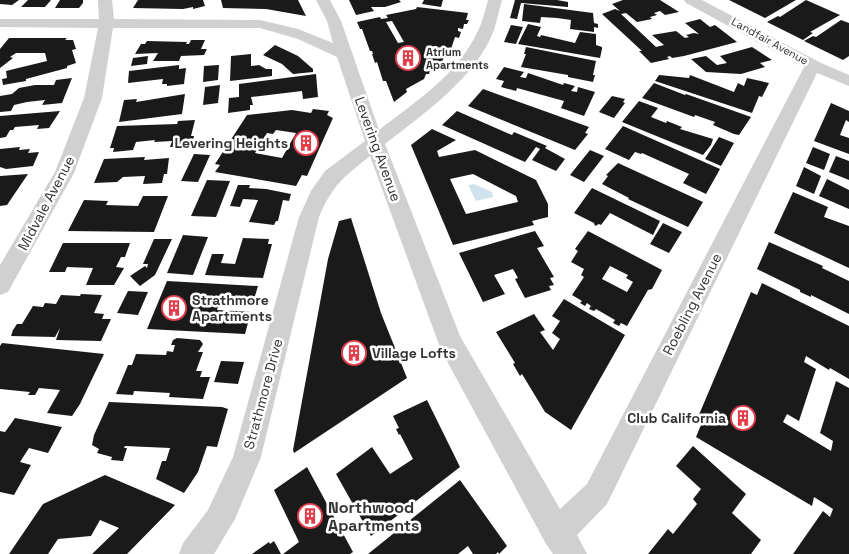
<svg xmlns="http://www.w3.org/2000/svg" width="849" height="554" font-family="'Space Grotesk',sans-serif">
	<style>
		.water { fill: #cfe2ee }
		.building { fill: #1a1a1a; fill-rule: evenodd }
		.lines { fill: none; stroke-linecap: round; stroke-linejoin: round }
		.minor { fill: #d0d0d0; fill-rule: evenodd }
		.labels { text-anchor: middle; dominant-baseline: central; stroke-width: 5; stroke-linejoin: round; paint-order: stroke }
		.far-street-label { font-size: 11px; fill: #333; stroke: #fff }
		.far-poi-label { font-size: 11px; font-weight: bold; fill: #333; stroke: #fff; text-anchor: start }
		.poi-label { font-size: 14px; font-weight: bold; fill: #333; stroke: #fff; text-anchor: end }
		.street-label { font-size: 14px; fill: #333; stroke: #fff }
		.near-poi-label { font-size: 16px; font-weight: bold; fill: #333; stroke: #fff; text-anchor: start }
	</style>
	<rect width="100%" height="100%" fill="#fff"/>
	<path class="water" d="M 474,184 L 492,192 L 493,197 L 476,201 L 468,185 Z"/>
	<path class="building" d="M 0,0 L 19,0 L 12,5 L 0,4 Z
		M 28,0 L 51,0 L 45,7 L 21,7 Z
		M 60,0 L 83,0 L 83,3 L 79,8 L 55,8 Z
		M 138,0 L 203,0 L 205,6 L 193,9 L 193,7 L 183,9 L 133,8 Z
		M 221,0 L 298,0 L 306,16 L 266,9 L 223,8 Z
		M 349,0 L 399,0 L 401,2 L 385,7 L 371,7 L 374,11 L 356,15 Z
		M 424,0 L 443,0 L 441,7 L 422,4 Z
		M 515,0 L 557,0 L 568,2 L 568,7 L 521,3 L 517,19 L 510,18 Z
		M 623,0 L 660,0 L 679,12 L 665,15 L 660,11 L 654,13 L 657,15 L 650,17 L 652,19 L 637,22 L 626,13 L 621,14 L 656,47 L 664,45 L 652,35 L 676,31 L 685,38 L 689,37 L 686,35 L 694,33 L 699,34 L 685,23 L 700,19 L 710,27 L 715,25 L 737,42 L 684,56 L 672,58 L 670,56 L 667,57 L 669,59 L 651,63 L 639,51 L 642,51 L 602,14 L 615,9 L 620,11 L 612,4 Z
		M 729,0 L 796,0 L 765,18 Z
		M 806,0 L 840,15 L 810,32 L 813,33 L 803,40 L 767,22 L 778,16 L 780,17 Z
		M 524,4 L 593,13 L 594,23 L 598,24 L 598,28 L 594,27 L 594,32 L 570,29 L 571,20 L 557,18 L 541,17 L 540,23 L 522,21 Z
		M 417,7 L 468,13 L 466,20 L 469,20 L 467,24 L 464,24 L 463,29 L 458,28 L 458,31 L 461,32 L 459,38 L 455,37 L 451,49 L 448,53 L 445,53 L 442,63 L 438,63 L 436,67 L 431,66 L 429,74 L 426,74 L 424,79 L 406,89 L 407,92 L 394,102 L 386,81 L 383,81 L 377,62 L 375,63 L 372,54 L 373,54 L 372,51 L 370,51 L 362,29 L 360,29 L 357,22 L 380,17 L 381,19 L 388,18 L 386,15 L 416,9 ZM 392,21 L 404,42 L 398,43 L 386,22 Z
		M 841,20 L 849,23 L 849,56 L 843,60 L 804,41 L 813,36 L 816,37 Z
		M 528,24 L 541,27 L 537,36 L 540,37 L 541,35 L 575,43 L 580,32 L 596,34 L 596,45 L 602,47 L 602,49 L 600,58 L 518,44 Z
		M 511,25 L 523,27 L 516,44 L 504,42 Z
		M 9,38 L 67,38 L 65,40 L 73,40 L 76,49 L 72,50 L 76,63 L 67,66 L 67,68 L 26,79 L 26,81 L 3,85 L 2,79 L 7,78 L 6,71 L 47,61 L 45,53 L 16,53 L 10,57 L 13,58 L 0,68 L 0,49 Z
		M 191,40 L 205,40 L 201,49 L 207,49 L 204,55 L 181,56 L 179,61 L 153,61 L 158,53 L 135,54 L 141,44 L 145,44 L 147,41 L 187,42 L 186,44 L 189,44 Z
		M 275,45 L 298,56 L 313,69 L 313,72 L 293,74 L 282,64 L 263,55 Z
		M 526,47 L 596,61 L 593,75 L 595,75 L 593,82 L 568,77 L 568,75 L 521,67 L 526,54 L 524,54 Z
		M 752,47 L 772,60 L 760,63 L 765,67 L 741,74 L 706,72 L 691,59 L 706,56 L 717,65 L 727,63 L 720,56 Z
		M 251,54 L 251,66 L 259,65 L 266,69 L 272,69 L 272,76 L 230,81 L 231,56 Z
		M 148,56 L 147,64 L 131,66 L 133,58 Z
		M 179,65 L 179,69 L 186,68 L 184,84 L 167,86 L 167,84 L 162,84 L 163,79 L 128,83 L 129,71 Z
		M 219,65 L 218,80 L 203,82 L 204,66 Z
		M 504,67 L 524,72 L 520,77 L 526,78 L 528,73 L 563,85 L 564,83 L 575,86 L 571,91 L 577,92 L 578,87 L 595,92 L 584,116 L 561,108 L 564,101 L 517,88 L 516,91 L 501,87 L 504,81 L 496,79 Z
		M 316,74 L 318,97 L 303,99 L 302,91 L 251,97 L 253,105 L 250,105 L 250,110 L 228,113 L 229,98 L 239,97 L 239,84 Z
		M 659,75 L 689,78 L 690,75 L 734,92 L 738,83 L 744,86 L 747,78 L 769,83 L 762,97 L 759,96 L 752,113 L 655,81 Z
		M 72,78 L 62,103 L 42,105 L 45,100 L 27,102 L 14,105 L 11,111 L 0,112 L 0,96 L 12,94 L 19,88 L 35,85 L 54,85 L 56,80 Z
		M 654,83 L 685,95 L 686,94 L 751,117 L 739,135 L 734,134 L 713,125 L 715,122 L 695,115 L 694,117 L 642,98 Z
		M 220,85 L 218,103 L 203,105 L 205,87 Z
		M 483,89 L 589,127 L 585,133 L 588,134 L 575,150 L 468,106 Z
		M 185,94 L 182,114 L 119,122 L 124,100 L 137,99 L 136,102 Z
		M 612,96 L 625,99 L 623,102 L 625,103 L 614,118 L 599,112 Z
		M 639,101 L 658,108 L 651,117 L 666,123 L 667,121 L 682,127 L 680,129 L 713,139 L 711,145 L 703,155 L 622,122 Z
		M 831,103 L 849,111 L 849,122 L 846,120 L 840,135 L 849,138 L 849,154 L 814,141 Z
		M 313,109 L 329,111 L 327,115 L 333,118 L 307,176 L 302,175 L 296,186 L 215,172 L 220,165 L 215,164 L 247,115 L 292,110 L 311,113 ZM 276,130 L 296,133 L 282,158 L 255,153 L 267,133 L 273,134 Z
		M 60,111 L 49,128 L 37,129 L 39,125 L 15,127 L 13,130 L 10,130 L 6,137 L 0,138 L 0,116 Z
		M 457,111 L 512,135 L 514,132 L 547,146 L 545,148 L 565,159 L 556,171 L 532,160 L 540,149 L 536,147 L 525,162 L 442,125 Z
		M 195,120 L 191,136 L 194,136 L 192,144 L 189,146 L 170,147 L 172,141 L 154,142 L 155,140 L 136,142 L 133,150 L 113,152 L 114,148 L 110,148 L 117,126 L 177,124 L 178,121 Z
		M 623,126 L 720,169 L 706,194 L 683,183 L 689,174 L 642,153 L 641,154 L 635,152 L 629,160 L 605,149 Z
		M 432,129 L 456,140 L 437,151 L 439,157 L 475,150 L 536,180 L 548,204 L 548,217 L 532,221 L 534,225 L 453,245 L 411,145 ZM 473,174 L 516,196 L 518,202 L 466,214 L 450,179 Z
		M 719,137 L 734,143 L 721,166 L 705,159 Z
		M 20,147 L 19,150 L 30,149 L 28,153 L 39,152 L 33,166 L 6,169 L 0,167 L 0,149 Z
		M 813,147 L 830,154 L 824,170 L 806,163 Z
		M 590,150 L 604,156 L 584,182 L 570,175 Z
		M 194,154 L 210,155 L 198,182 L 181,181 Z
		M 836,156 L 849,161 L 849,180 L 829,172 Z
		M 145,157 L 144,160 L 169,158 L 167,174 L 164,174 L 162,183 L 143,184 L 145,176 L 123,177 L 117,182 L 94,183 L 104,159 Z
		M 618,163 L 703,202 L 688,227 L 628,199 L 629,198 L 602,184 L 608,176 L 606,175 Z
		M 804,167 L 821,176 L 814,194 L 796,186 Z
		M 28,174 L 7,205 L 0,206 L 0,176 Z
		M 827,179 L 849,190 L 849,209 L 819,196 Z
		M 207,180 L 230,181 L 216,217 L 191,216 Z
		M 238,185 L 250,185 L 249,188 L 266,189 L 291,194 L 289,201 L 283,200 L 278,221 L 276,221 L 274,225 L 249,222 L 258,200 L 243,199 L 240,207 L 230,206 Z
		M 592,188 L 660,221 L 653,235 L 610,213 L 601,225 L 599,224 L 595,226 L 594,223 L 574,213 Z
		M 793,192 L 828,207 L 824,217 L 849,226 L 849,268 L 774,233 Z
		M 143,196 L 168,196 L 154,232 L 68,231 L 84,200 L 108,201 L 106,205 L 138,206 Z
		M 351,218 L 381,313 L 407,378 L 294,453 L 293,450 L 328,259 L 339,221 Z
		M 663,223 L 682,232 L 669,253 L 650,244 Z
		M 535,231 L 544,246 L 537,248 L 554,277 L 550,278 L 554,285 L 549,286 L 551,290 L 525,298 L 515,279 L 518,278 L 513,269 L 494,275 L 505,294 L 483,302 L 459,253 Z
		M 588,231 L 662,270 L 652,289 L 648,290 L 627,326 L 621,323 L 619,326 L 613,323 L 615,320 L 596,309 L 594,311 L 589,309 L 591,306 L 587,303 L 585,306 L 580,303 L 582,301 L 572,295 L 584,277 L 581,275 L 584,269 L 571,262 L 578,251 L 575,249 ZM 610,266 L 628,275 L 626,278 L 633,282 L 627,292 L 602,279 Z
		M 183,235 L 208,237 L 193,275 L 167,273 Z
		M 243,238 L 269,239 L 268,244 L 272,244 L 263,278 L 205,275 L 212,254 L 224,254 L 221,263 L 235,264 Z
		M 154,239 L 172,239 L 155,275 L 140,286 L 130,276 L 145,266 L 147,268 L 148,264 L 143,264 Z
		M 769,242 L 823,266 L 822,268 L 849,281 L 849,314 L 811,295 L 811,297 L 800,292 L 800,290 L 757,269 Z
		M 63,243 L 130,243 L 125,257 L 121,257 L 116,267 L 124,268 L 114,285 L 86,285 L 93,268 L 67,267 L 65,272 L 49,272 Z
		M 167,281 L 258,286 L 252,306 L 219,304 L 217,310 L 251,312 L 245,334 L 147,329 Z
		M 762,283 L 849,326 L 849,379 L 830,368 L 829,370 L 806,356 L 804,362 L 816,369 L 799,421 L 787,414 L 783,422 L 831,451 L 833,441 L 820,433 L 836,381 L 849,388 L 849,554 L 793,554 L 823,511 L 830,517 L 833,509 L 814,497 L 812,506 L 696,437 L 703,420 L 698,417 L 751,292 L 757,295 Z
		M 128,291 L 148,292 L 138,315 L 117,313 Z
		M 81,294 L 102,295 L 94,313 L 104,314 L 102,319 L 111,319 L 101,341 L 56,340 L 60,328 L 55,337 L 11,336 L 13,330 L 17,324 L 22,324 L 33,306 L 43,307 L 45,303 L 56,304 L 61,295 L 80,296 Z
		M 564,299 L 625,335 L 571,430 L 545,412 L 522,374 L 520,376 L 513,364 L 515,363 L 496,332 L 534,314 L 545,330 L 540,332 L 553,350 L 560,339 L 552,333 L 560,321 L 552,316 Z
		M 177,338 L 200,340 L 203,344 L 198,352 L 203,352 L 196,371 L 202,371 L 200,377 L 210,377 L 203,399 L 169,397 L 170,393 L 134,391 L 133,395 L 116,394 L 128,365 L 132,365 L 136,354 L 166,355 L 167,351 L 173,352 L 175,345 L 171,345 L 173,340 Z
		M 2,343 L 104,354 L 80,404 L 72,416 L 47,413 L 60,390 L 39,388 L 35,395 L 28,395 L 30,392 L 0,389 L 0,346 Z
		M 221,361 L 244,362 L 238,384 L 214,382 Z
		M 427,400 L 460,467 L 371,536 L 336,474 L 372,447 L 390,474 L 413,459 L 400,434 L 399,435 L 396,429 L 399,428 L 393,416 Z
		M 109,402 L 222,407 L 228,409 L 217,447 L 207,446 L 198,472 L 184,493 L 156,479 L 162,461 L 166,461 L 170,448 L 125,446 L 124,448 L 127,448 L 123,461 L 111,460 L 112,457 L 97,453 L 99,449 L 92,445 L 94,435 Z
		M 15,418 L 62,427 L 48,453 L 29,448 L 20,462 L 31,465 L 14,495 L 0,492 L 0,431 L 5,432 Z
		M 693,446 L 746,494 L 732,513 L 761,540 L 751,554 L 648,554 L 668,529 L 673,534 L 697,504 L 693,499 L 701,489 L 676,466 Z
		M 307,467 L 353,552 L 350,554 L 283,554 L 299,542 L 274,490 Z
		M 105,475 L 175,505 L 127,554 L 92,554 L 119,528 L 100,520 L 91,536 L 58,539 L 48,554 L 9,554 L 43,504 Z
		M 460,480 L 507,546 L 499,554 L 498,552 L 496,554 L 473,554 L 468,546 L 458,554 L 368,554 Z
		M 274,541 L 281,554 L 252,554 L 269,542 L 270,544 Z"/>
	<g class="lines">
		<path class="minor" d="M 98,0 L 112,0 L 114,19 L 260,20 L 298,29 L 333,43 L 327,21 L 316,0 L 330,0 L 341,21 L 379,130 C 416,101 456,76 477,33 C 482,23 485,11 488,0 L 502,0 C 499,10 497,20 494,30 C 476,78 423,114 385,144 L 460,336 L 560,509 L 587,484 L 804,67 L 686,3 L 684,0 L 702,0 L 819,62 L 849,75 L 849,86 L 817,73 L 607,504 L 577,535 L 587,554 L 553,554 L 546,544 L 441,350 L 370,156 C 343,178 333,184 319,217 L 261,457 L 235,519 L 214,554 L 179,554 L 183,543 L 208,510 L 233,457 L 299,217 L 311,191 L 325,171 L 365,141 L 337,57 L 298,39 L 260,28 L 113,28 L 102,98 L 74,173 L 8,292 L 0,295 L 0,265 L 55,172 L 84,98 L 98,28 L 0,27 L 0,19 L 99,19 Z"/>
	</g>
	<defs>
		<symbol id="building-ring" viewBox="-11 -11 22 22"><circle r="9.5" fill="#fff" stroke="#e33c4a" stroke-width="1.5"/><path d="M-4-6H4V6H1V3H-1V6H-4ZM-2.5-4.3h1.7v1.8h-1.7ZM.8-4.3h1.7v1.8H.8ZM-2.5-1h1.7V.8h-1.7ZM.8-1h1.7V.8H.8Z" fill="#e33c4a"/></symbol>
	</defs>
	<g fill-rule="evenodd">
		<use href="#building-ring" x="394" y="44" width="28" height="28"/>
		<use href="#building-ring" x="292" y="129" width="28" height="28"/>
		<use href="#building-ring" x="160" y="294" width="28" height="28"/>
		<use href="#building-ring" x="340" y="339" width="28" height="28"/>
		<use href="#building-ring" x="729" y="404" width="28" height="28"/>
		<use href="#building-ring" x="296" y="502" width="28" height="28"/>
	</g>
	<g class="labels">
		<g class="far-street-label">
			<text transform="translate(770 41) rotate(29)">Landfair Avenue</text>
		</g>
		<g class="far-poi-label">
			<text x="426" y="52">Atrium<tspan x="426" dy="13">Apartments</tspan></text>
		</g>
		<g class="poi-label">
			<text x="288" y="143">Levering Heights</text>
			<text x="192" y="300" text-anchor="start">Strathmore<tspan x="192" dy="16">Apartments</tspan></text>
			<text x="372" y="353" text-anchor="start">Village Lofts</text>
			<text x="726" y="418">Club California</text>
		</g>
		<g class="street-label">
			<text transform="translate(378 149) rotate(70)">Levering Avenue</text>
			<text transform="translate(46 203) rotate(-62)">Midvale Avenue</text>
			<text transform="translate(692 304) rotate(-63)">Roebling Avenue</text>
			<text transform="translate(263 394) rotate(-75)">Strathmore Drive</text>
		</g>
		<g class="near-poi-label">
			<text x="328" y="507">Northwood<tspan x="328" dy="18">Apartments</tspan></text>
		</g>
	</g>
</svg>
